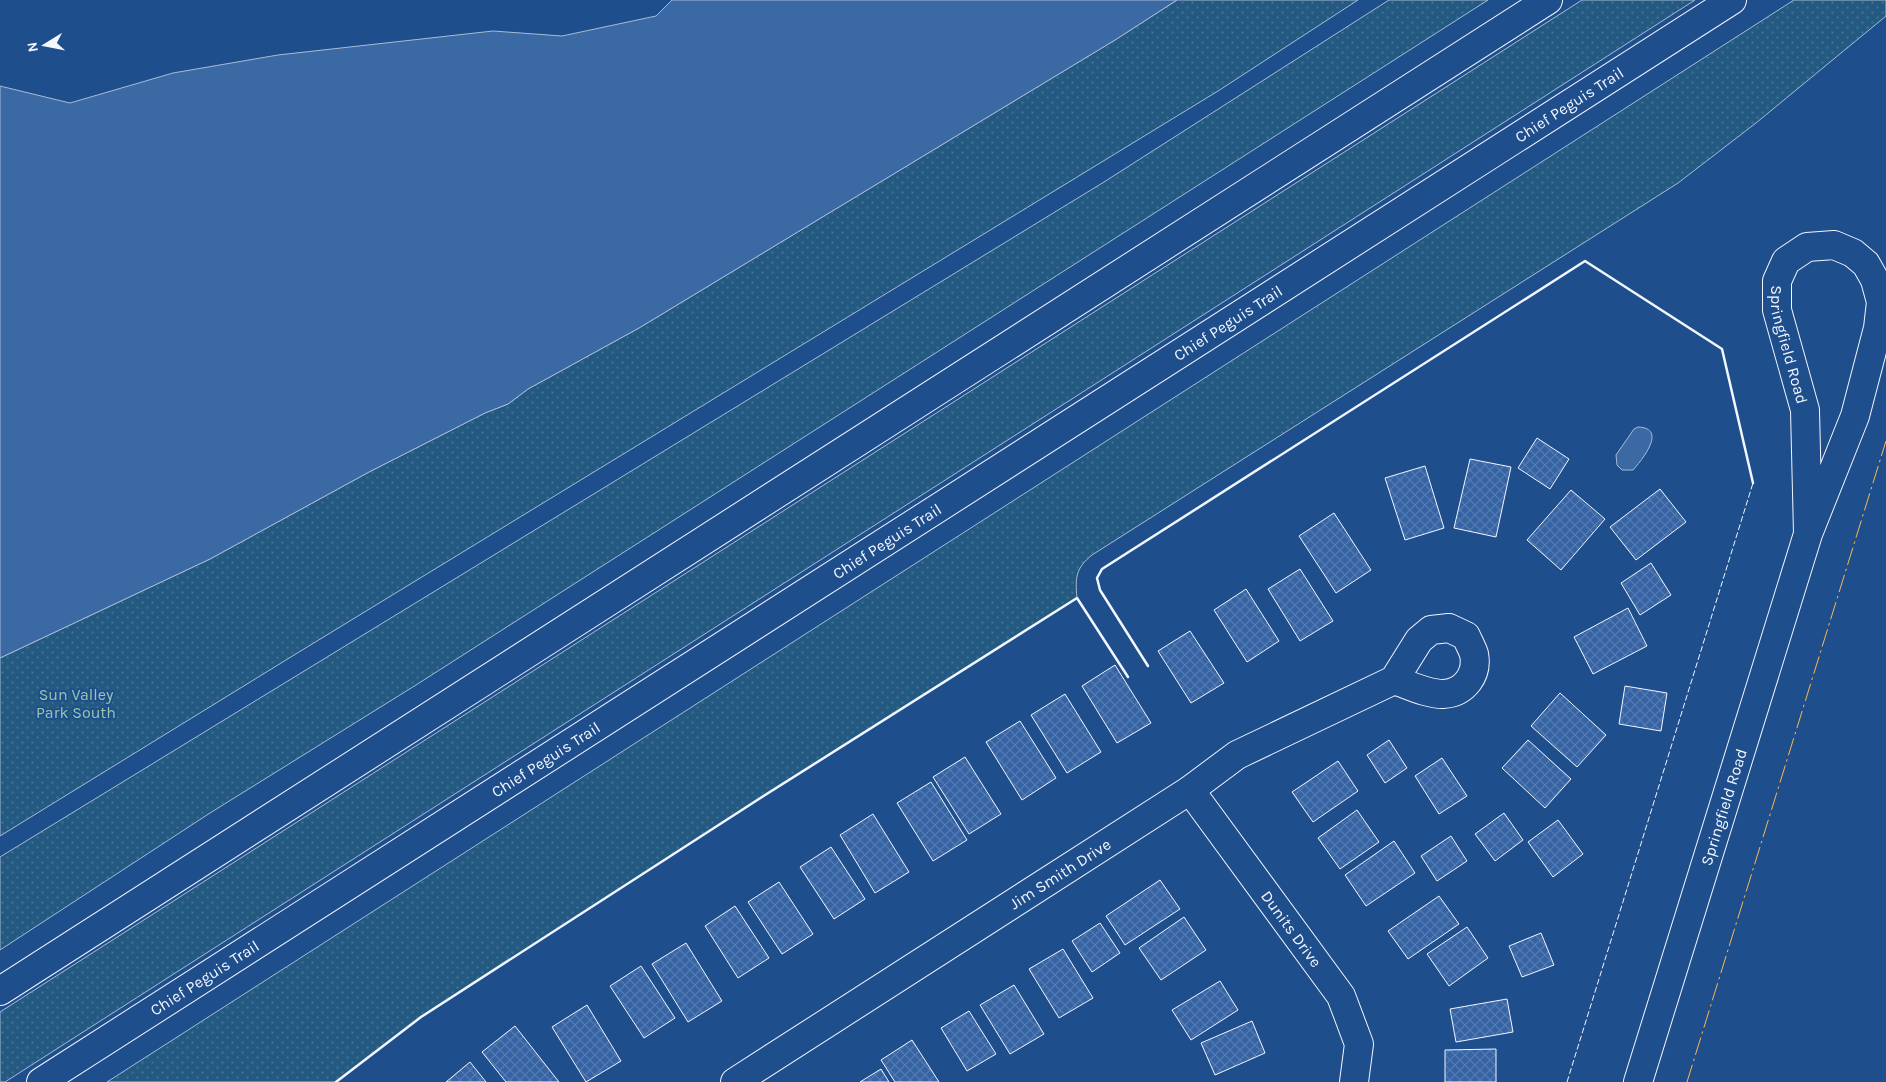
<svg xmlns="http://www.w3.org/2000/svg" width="1886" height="1082" font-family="Karla,sans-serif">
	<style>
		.green { fill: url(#green-dots); stroke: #a8bbd7 }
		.water { fill: #3b69a3; stroke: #a8bbd7 }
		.building { fill: url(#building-cross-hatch); stroke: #f2f6ff }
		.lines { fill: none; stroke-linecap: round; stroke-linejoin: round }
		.minor-casing { stroke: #f2f6ff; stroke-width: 30 }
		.major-casing { stroke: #f2f6ff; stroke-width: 30 }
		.minor { stroke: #1f4e8c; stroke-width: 28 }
		.major { stroke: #1f4e8c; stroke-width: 28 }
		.fence { stroke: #f2f6ff; stroke-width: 1; stroke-dasharray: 6 2.5; stroke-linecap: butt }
		.wall { stroke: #f2f6ff; stroke-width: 2.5 }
		.power { stroke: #ffb74d; stroke-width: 1; stroke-dasharray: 18 4 2.5 4; stroke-linecap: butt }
		.labels { text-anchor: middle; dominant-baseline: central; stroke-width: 4; stroke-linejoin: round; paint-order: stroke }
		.street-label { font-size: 16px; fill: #f2f6ff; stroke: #1f4e8c }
		.park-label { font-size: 16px; fill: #97c8a6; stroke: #1f4e8c }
	</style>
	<defs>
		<pattern id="green-dots" width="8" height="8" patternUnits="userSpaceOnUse" patternTransform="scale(1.25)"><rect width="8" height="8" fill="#245a82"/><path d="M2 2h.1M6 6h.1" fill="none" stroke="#447295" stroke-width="1.8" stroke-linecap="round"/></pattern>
		<pattern id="building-cross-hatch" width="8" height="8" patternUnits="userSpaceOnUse" patternTransform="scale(1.25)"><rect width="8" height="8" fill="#3563a3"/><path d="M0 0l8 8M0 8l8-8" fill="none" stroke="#537ab1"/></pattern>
	</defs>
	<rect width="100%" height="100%" fill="#1f4e8c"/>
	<path class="green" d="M 1177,0 L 1358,0 L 1218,91 L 299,652 L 0,836 L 0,658 L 210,559 L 369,472 L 485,413 L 508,404 L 528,389 L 639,328 L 1115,40 Z
		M 1389,0 L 1488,0 L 416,685 L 210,813 L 0,950 L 0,857 L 1104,182 Z
		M 1582,0 L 1695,0 L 5,1082 L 0,1082 L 0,1012 Z
		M 1794,0 L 1886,0 L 1886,16 L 1756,123 L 1678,183 L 1092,555 C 1076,568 1075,577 1077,598 L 762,797 L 421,1017 L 336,1082 L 107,1082 Z"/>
	<path class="water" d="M 672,0 L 1177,0 L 1115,40 L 639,328 L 528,389 L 508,404 L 485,413 L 369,472 L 210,559 L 0,658 L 0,86 L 70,103 L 173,73 L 278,55 L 493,31 L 562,36 L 656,16 Z
		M 1638,427 C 1668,428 1642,460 1633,470 L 1622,470 L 1617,465 L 1616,455 L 1634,429 Z"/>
	<path class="building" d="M 1537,438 L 1569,459 L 1550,489 L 1518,468 Z
		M 1470,459 L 1511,467 L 1496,537 L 1454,528 Z
		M 1425,466 L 1444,528 L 1405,540 L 1385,478 Z
		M 1660,489 L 1686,522 L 1636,560 L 1610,527 Z
		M 1571,490 L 1605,519 L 1561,570 L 1527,540 Z
		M 1334,513 L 1371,570 L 1336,593 L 1299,536 Z
		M 1651,563 L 1671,595 L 1640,615 L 1621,583 Z
		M 1300,569 L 1333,621 L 1300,641 L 1268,589 Z
		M 1246,589 L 1279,641 L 1247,662 L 1214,610 Z
		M 1628,608 L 1647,646 L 1593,674 L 1574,637 Z
		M 1190,631 L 1224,683 L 1191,703 L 1158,651 Z
		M 1115,665 L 1151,723 L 1117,743 L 1082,686 Z
		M 1625,686 L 1667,693 L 1661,731 L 1619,724 Z
		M 1560,693 L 1606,735 L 1577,767 L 1531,726 Z
		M 1065,694 L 1101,752 L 1067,773 L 1031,715 Z
		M 1020,721 L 1056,778 L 1022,800 L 986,742 Z
		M 1389,740 L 1407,768 L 1385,783 L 1367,755 Z
		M 1528,740 L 1571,779 L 1545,808 L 1502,768 Z
		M 965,757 L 1001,814 L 969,834 L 933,777 Z
		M 1442,758 L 1467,796 L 1439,814 L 1415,776 Z
		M 1338,761 L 1358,791 L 1313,822 L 1292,792 Z
		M 931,782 L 967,840 L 933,861 L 897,803 Z
		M 1357,810 L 1379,842 L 1340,869 L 1318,838 Z
		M 1504,813 L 1523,840 L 1495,861 L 1475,834 Z
		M 873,814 L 909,872 L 875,893 L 840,835 Z
		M 1558,820 L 1583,854 L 1553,877 L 1528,842 Z
		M 1451,836 L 1467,861 L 1437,881 L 1421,856 Z
		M 1394,841 L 1415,873 L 1366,906 L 1345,875 Z
		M 831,847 L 865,899 L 834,919 L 800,867 Z
		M 1160,880 L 1180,909 L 1125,945 L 1106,916 Z
		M 779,882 L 813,934 L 782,954 L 748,902 Z
		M 1439,896 L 1459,924 L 1408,959 L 1388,931 Z
		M 735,906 L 769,958 L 738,978 L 705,926 Z
		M 1184,917 L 1206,950 L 1161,980 L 1139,948 Z
		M 1100,923 L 1120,953 L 1092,972 L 1072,941 Z
		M 1467,927 L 1488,958 L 1449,986 L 1427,954 Z
		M 1541,933 L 1554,965 L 1522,977 L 1509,946 Z
		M 686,943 L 722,1001 L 688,1022 L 652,964 Z
		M 1063,949 L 1093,998 L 1059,1018 L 1029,969 Z
		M 641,966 L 675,1018 L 644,1038 L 610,986 Z
		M 1220,981 L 1238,1010 L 1191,1040 L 1172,1010 Z
		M 1014,985 L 1044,1034 L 1010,1054 L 980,1005 Z
		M 1507,999 L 1513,1032 L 1456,1042 L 1450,1009 Z
		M 587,1005 L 621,1061 L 586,1082 L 552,1027 Z
		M 969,1011 L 996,1054 L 967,1071 L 941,1028 Z
		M 1252,1021 L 1265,1053 L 1215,1075 L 1201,1043 Z
		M 515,1026 L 559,1082 L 506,1082 L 482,1052 Z
		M 912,1040 L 939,1082 L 895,1082 L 881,1060 Z
		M 1496,1049 L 1496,1082 L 1445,1082 L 1445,1050 Z
		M 470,1062 L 486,1082 L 446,1082 Z
		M 881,1069 L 889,1082 L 860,1082 Z"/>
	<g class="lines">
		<defs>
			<g id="minor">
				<path id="s1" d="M 1190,790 L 1341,996 L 1359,1044 L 1354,1082"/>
				<path id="s2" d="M 735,1082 L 1190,790 L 1237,755 L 1394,680 L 1419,640 L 1431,630 L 1449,628 L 1466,636 C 1468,641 1472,648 1474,654 C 1478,674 1465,693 1443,694 C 1427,694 1409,685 1394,680"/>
				<path id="s3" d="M 1638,1082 L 1808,534 L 1855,416 L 1878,328 L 1881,302 L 1875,280 L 1866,264 L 1853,253 L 1834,245 L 1807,247 L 1786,261 L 1777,281 L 1777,310 L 1805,410 L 1808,534"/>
			</g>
			<g id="major">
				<path d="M 0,991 L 1548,0"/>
				<path id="s4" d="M 41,1082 L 1732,0"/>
			</g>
		</defs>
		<use href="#minor" class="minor-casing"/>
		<use href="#major" class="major-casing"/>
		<use href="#minor" class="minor"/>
		<use href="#major" class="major"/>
		<path class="fence" d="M 1567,1082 L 1753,483"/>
		<path class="wall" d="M 1148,666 L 1100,590 L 1097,578 L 1102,569 L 1585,261 L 1722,349 L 1753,483
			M 336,1082 L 421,1017 L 762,797 L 1077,598 L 1128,677"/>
		<path class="power" d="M 1687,1082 L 1886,441"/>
	</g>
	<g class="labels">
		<g class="street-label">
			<text stroke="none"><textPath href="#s4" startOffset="1814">Chief Peguis Trail</textPath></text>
			<text stroke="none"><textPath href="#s4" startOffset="1409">Chief Peguis Trail</textPath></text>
			<text stroke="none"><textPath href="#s3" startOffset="1036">Springfield Road</textPath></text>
			<text stroke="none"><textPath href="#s4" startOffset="1004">Chief Peguis Trail</textPath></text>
			<text stroke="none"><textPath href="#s4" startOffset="599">Chief Peguis Trail</textPath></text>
			<text stroke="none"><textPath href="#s3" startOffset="288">Springfield Road</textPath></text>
			<text stroke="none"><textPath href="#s2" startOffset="386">Jim Smith Drive</textPath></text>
			<text stroke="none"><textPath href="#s1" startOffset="172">Dunits Drive</textPath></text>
			<text stroke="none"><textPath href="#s4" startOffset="194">Chief Peguis Trail</textPath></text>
		</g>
		<g class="park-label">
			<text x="76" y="694">Sun Valley<tspan x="76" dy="18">Park South</tspan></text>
		</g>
	</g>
	<g transform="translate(45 45) rotate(260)" stroke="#1f4e8c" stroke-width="4" paint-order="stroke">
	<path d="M0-4L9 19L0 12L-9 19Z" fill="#f2f6ff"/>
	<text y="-8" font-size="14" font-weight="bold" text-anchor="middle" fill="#f2f6ff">N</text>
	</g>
</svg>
